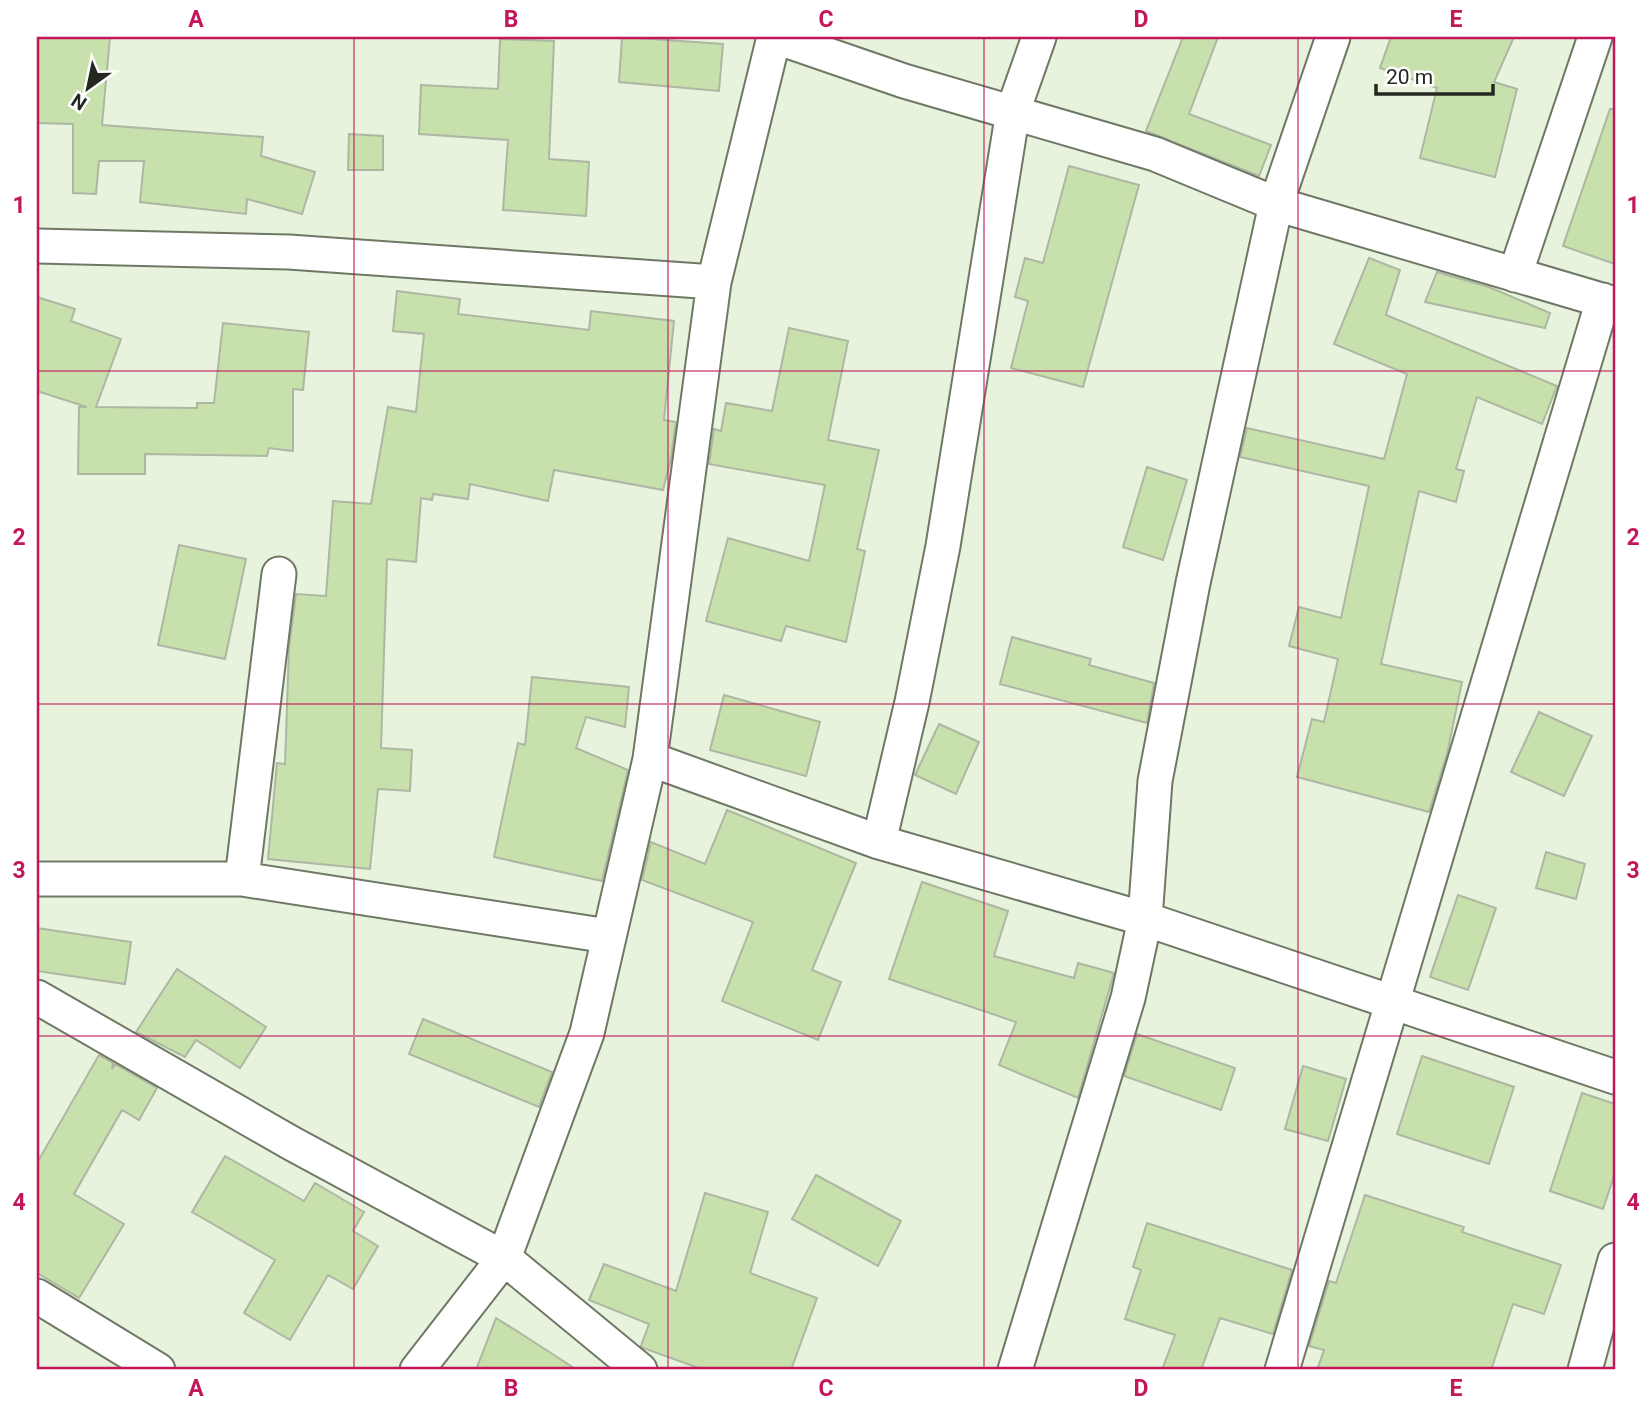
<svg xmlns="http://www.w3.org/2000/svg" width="1652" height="1407" font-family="Roboto,sans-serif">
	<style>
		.building { fill: #c8e0ac; stroke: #adb7a3; stroke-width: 2 }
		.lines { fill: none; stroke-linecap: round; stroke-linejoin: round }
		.minor-casing { stroke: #6f7865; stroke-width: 37 }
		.minor { stroke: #fff; stroke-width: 33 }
		.grid { fill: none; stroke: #c2185b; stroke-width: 2; stroke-opacity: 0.55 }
		.neatline { fill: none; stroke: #c2185b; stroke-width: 2.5 }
		.grid-label { font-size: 23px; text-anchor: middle; font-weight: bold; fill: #c2185b }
	</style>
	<rect width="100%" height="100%" fill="#e8f3dd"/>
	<path class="building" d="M 37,37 L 110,37 L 102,125 L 263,137 L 261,156 L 315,172 L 302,214 L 247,199 L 246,214 L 140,202 L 144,161 L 99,161 L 96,194 L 73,193 L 73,124 L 37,123 Z
		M 622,37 L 723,44 L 719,91 L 619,82 Z
		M 1183,37 L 1218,37 L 1189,114 L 1271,145 L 1259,176 L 1146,131 Z
		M 1391,37 L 1514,37 L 1494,82 L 1517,89 L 1495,177 L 1420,158 L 1437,88 L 1380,68 Z
		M 500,39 L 554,41 L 549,159 L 589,162 L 586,216 L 503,210 L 508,140 L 419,134 L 421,85 L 498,89 Z
		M 1610,109 L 1615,109 L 1615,264 L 1563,246 Z
		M 349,134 L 383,136 L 383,170 L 348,170 Z
		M 1069,166 L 1139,185 L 1083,387 L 1011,368 L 1028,301 L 1015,297 L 1025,258 L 1043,263 Z
		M 1369,258 L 1400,270 L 1386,315 L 1557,386 L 1542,424 L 1477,397 L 1456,469 L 1464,471 L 1456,502 L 1419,491 L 1381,664 L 1462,682 L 1447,754 L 1429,812 L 1297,777 L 1312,719 L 1324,722 L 1338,659 L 1289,646 L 1299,607 L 1341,618 L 1369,486 L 1240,457 L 1247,428 L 1384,459 L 1407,374 L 1334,344 Z
		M 1437,272 L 1489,287 L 1550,313 L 1545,328 L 1425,302 Z
		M 397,291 L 460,299 L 458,314 L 589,330 L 591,311 L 674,321 L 664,420 L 676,422 L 671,458 L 663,490 L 554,470 L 548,501 L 470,484 L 468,499 L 433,494 L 432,500 L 421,498 L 416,562 L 387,559 L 381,748 L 412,750 L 410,791 L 378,789 L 370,869 L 268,859 L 277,763 L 285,764 L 289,648 L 296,594 L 326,596 L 333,501 L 371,504 L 388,407 L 416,412 L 424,334 L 393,331 Z
		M 37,297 L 75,309 L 71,321 L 121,339 L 96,407 L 197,408 L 197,403 L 214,403 L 223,323 L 309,332 L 303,390 L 293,389 L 293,451 L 269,448 L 267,456 L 145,454 L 145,474 L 78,474 L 79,407 L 87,407 L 37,391 Z
		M 789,328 L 848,341 L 828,440 L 879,450 L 857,549 L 865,551 L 846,642 L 786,626 L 781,641 L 706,621 L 728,538 L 809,561 L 825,485 L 709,464 L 714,429 L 721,431 L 726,403 L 772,411 Z
		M 1147,467 L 1187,480 L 1163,560 L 1123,547 Z
		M 179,545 L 246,559 L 225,659 L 158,645 Z
		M 1012,637 L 1091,659 L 1089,665 L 1154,683 L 1147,723 L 1000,684 Z
		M 532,677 L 629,687 L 625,727 L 586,717 L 576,748 L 628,770 L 602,881 L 494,857 L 518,743 L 525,745 Z
		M 724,695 L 820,722 L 806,776 L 710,750 Z
		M 1539,712 L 1592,736 L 1564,796 L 1511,772 Z
		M 939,724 L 979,742 L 956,794 L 915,775 Z
		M 727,810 L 856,863 L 812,970 L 841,982 L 818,1040 L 722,1001 L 753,922 L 642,880 L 651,842 L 705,864 Z
		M 1546,852 L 1585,864 L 1576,899 L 1536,888 Z
		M 922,882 L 1008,911 L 994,956 L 1074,978 L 1078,963 L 1114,973 L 1078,1098 L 999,1065 L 1016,1022 L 889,979 Z
		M 1458,895 L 1496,908 L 1468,990 L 1430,977 Z
		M 37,928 L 131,942 L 125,984 L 37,971 Z
		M 177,969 L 266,1027 L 240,1068 L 196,1040 L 185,1057 L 136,1032 Z
		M 423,1019 L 552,1072 L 539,1107 L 409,1054 Z
		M 1137,1034 L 1235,1068 L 1221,1110 L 1124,1076 Z
		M 99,1055 L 113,1063 L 112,1069 L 115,1064 L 157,1088 L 139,1120 L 122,1110 L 74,1194 L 124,1224 L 79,1298 L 37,1273 L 37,1163 Z
		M 1422,1056 L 1514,1087 L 1489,1164 L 1397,1134 Z
		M 1303,1066 L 1346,1079 L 1328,1141 L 1285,1129 Z
		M 1582,1093 L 1615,1104 L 1615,1173 L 1603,1209 L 1550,1191 Z
		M 225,1156 L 304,1201 L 315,1183 L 364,1212 L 353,1231 L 378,1246 L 353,1289 L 328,1275 L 290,1340 L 244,1313 L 275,1260 L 192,1212 Z
		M 816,1175 L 901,1221 L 878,1266 L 792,1219 Z
		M 705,1193 L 768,1212 L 750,1273 L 817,1298 L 791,1370 L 704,1370 L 643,1348 L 641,1346 L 649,1324 L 589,1300 L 604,1264 L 676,1291 Z
		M 1365,1195 L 1464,1227 L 1462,1232 L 1561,1265 L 1544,1314 L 1513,1304 L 1491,1370 L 1317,1370 L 1324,1350 L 1309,1346 L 1329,1281 L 1336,1283 Z
		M 1147,1223 L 1292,1270 L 1273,1334 L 1220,1318 L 1201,1370 L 1162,1370 L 1175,1335 L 1125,1319 L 1141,1270 L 1133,1267 Z
		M 496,1318 L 520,1333 L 577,1370 L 476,1370 Z"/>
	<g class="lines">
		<defs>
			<path id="minor" d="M 776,37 L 904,81 L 1155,154 L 1276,204 L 1615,304
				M 37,246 L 289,252 L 714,282
				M 1515,275 L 1595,37
				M 650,759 L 879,842 L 1145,919 L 1615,1077
				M 879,842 L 912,702 L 943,546 L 1013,111 L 1039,37
				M 37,879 L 242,879 L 608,936
				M 242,879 L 279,574
				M 37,997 L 291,1143 L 504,1258 L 640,1370
				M 37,1296 L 158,1370
				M 417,1370 L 504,1258 L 587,1033 L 650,759 L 714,282 L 774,37
				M 1015,1370 L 1128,998 L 1145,919 L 1155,781 L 1193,583 L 1276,204 L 1333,37
				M 1282,1370 L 1603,300
				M 1585,1370 L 1615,1260"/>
		</defs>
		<use href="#minor" class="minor-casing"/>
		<use href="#minor" class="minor"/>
	</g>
	<path class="grid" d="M 354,37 L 354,1370M 668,37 L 668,1370M 984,37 L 984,1370M 1298,37 L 1298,1370M 37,371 L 1615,371M 37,704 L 1615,704M 37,1036 L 1615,1036"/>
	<rect width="1652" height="1407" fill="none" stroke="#ffffff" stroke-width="77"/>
	<g transform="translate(88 88) rotate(213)" stroke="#ffffff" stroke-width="5" paint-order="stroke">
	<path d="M0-5L12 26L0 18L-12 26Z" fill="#242820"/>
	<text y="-10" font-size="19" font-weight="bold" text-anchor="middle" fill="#242820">N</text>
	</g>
	<path d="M1376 84v10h117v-10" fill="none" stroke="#242820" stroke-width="3.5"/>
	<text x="1386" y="84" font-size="21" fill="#242820" stroke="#ffffff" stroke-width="5" paint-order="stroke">20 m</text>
	<rect x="38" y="38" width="1576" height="1330" class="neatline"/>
	<g class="grid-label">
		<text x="196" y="27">A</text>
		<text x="511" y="27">B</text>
		<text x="826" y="27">C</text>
		<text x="1141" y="27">D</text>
		<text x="1456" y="27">E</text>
		<text x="19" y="213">1</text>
		<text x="1633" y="213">1</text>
		<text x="19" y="545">2</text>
		<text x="1633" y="545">2</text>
		<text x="19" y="878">3</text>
		<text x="1633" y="878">3</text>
		<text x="19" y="1210">4</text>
		<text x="1633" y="1210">4</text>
		<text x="196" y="1396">A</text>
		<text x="511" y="1396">B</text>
		<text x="826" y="1396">C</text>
		<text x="1141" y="1396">D</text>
		<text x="1456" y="1396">E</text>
	</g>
</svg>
